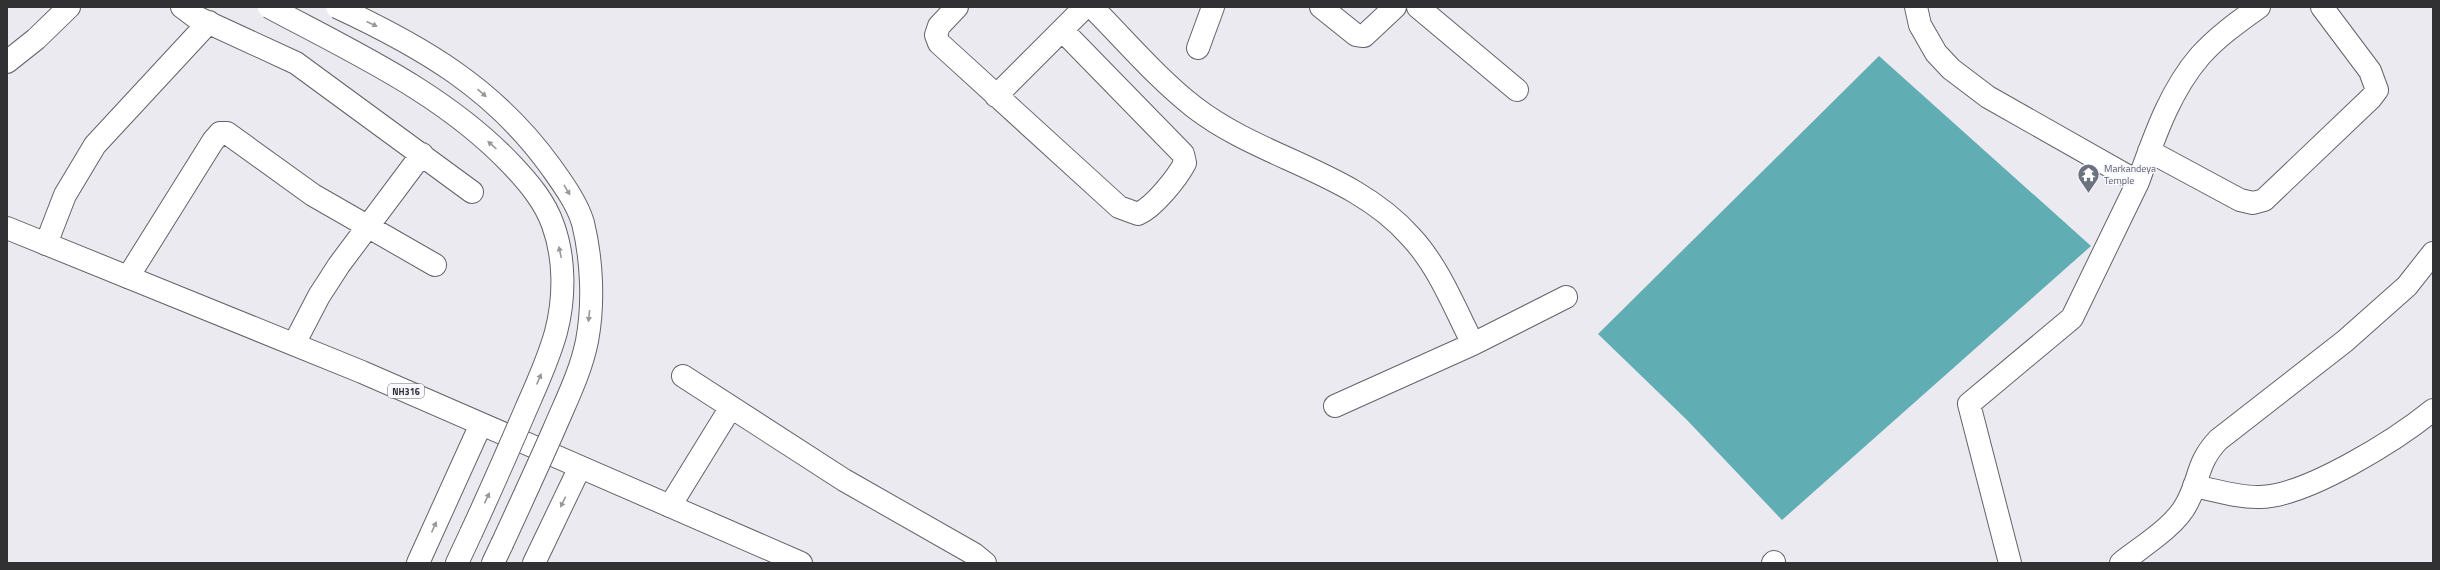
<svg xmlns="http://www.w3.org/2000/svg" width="2440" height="570" font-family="'Titillium Web',sans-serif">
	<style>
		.water { fill: #60adb3 }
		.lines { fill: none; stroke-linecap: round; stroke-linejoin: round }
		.minor-casing { stroke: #646369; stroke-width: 24 }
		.major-casing { stroke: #646369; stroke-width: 24 }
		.highway-casing { stroke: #646369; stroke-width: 24 }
		.minor { stroke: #fff; stroke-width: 22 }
		.major { stroke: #fff; stroke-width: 22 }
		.highway { stroke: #fff; stroke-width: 22 }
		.major-bridge-casing { stroke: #646369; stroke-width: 24; stroke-linecap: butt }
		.major-bridge { stroke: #fff; stroke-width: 22 }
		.oneway { fill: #98989a }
		.labels { text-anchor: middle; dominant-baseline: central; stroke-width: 3; stroke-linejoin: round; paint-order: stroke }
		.shield { fill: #f8f7fe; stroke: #6d6c71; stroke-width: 1 }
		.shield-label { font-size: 9px; font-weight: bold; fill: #313134 }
		.worship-label { font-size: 10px; fill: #5b616d; stroke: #f8f7fe; text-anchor: start }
	</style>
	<rect width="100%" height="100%" fill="#eaeaf0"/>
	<path class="water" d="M 1879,56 L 2091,246 L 1782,520 L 1687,420 L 1598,334 Z"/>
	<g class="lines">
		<defs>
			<path id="minor" d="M 182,7 L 194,16 L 296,63 L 472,192
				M 957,7 L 939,26 L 936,35 L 939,43 L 1119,207 L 1138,214 C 1154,207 1177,178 1185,163 L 1183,154 L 1062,30
				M 1092,7 C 1125,40 1157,78 1194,107 C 1261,159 1354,172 1411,237 C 1439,267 1455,309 1473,344
				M 1321,7 L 1356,35 L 1364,36 L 1395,7
				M 1418,7 L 1517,90
				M 1916,7 L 1920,25 L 1936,53 L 1951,69 L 1988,97 L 2138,182 L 2072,318 L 1969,404 L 2010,563
				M 1198,48 L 1213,7
				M 7,62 L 36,39 L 69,7
				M 996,96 L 1085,7
				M 2149,151 L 2240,200 L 2253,203 L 2264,200 L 2371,98 L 2377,90 L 2370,71 L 2322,7
				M 2138,182 C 2154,138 2169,92 2200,56 C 2217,37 2238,22 2259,7
				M 46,244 L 65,195 L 95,145 L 209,22
				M 128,277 L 213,141 L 220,133 L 227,133 L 313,195 L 435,265
				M 294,344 L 319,296 L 339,265 L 422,154
				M 683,376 L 844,480 L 974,554 L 985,563
				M 1335,406 L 1473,344 L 1566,297
				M 2194,486 C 2215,490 2239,498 2260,497 C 2307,496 2396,440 2433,410
				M 670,506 L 731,407
				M 1773,563 L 1774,562
				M 2121,563 C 2141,547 2176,526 2187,503 C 2201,477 2196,464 2218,440 L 2345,341 L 2407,286 L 2433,253"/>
			<path id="major" d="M 457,563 L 471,533
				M 493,563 L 502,544"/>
			<path id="highway" d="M 7,228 L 362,372 L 801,563
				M 418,563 L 481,424
				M 534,563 L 580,467"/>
		</defs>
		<use href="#minor" class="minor-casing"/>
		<use href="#major" class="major-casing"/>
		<use href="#highway" class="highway-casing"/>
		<use href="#minor" class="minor"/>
		<use href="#major" class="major"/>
		<use href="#highway" class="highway"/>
		<defs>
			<path id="major-bridge" d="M 269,7 C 355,53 445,94 512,165 C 529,183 545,202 553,225 C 565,258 565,298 556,332 C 549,358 537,384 526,409 C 508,451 490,492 471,533
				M 337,7 C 423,47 495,89 551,167 C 563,184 577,203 583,223 C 592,260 594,304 587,341 C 581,371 567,399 555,427 C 538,466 520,505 502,544"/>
		</defs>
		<use href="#major-bridge" class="major-bridge-casing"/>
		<use href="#major-bridge" class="major-bridge"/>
	</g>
	<defs><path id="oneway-solid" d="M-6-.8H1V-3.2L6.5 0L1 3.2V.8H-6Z"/></defs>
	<g class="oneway">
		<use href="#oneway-solid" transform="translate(372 24) rotate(25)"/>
		<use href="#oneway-solid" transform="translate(482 93) rotate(41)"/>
		<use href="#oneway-solid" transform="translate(492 145) rotate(-138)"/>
		<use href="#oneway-solid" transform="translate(567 190) rotate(59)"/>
		<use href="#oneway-solid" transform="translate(560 252) rotate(-102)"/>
		<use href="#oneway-solid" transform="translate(589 316) rotate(96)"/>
		<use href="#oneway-solid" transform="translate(539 379) rotate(-67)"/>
		<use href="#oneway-solid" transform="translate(487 498) rotate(-65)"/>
		<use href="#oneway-solid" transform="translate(563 502) rotate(116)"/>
		<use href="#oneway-solid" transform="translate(434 527) rotate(-66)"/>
	</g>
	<defs>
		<symbol id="temple-pin" viewBox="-11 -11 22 30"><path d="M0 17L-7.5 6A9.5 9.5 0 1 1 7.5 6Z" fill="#6b7280" stroke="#f8f7fe"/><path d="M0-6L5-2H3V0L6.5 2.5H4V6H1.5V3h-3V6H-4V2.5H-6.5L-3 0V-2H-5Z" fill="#fff"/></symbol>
	</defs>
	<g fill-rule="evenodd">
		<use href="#temple-pin" x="2076" y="162" width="25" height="34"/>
	</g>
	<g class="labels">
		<rect class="shield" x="388" y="384" width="36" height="14" rx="3"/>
		<g class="shield-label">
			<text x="406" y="391">NH316</text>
		</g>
		<g class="worship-label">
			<text x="2104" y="168">Markandeya<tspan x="2104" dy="12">Temple</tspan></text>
		</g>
	</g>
	<rect width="2440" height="570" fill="none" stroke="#313134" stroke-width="16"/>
</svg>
